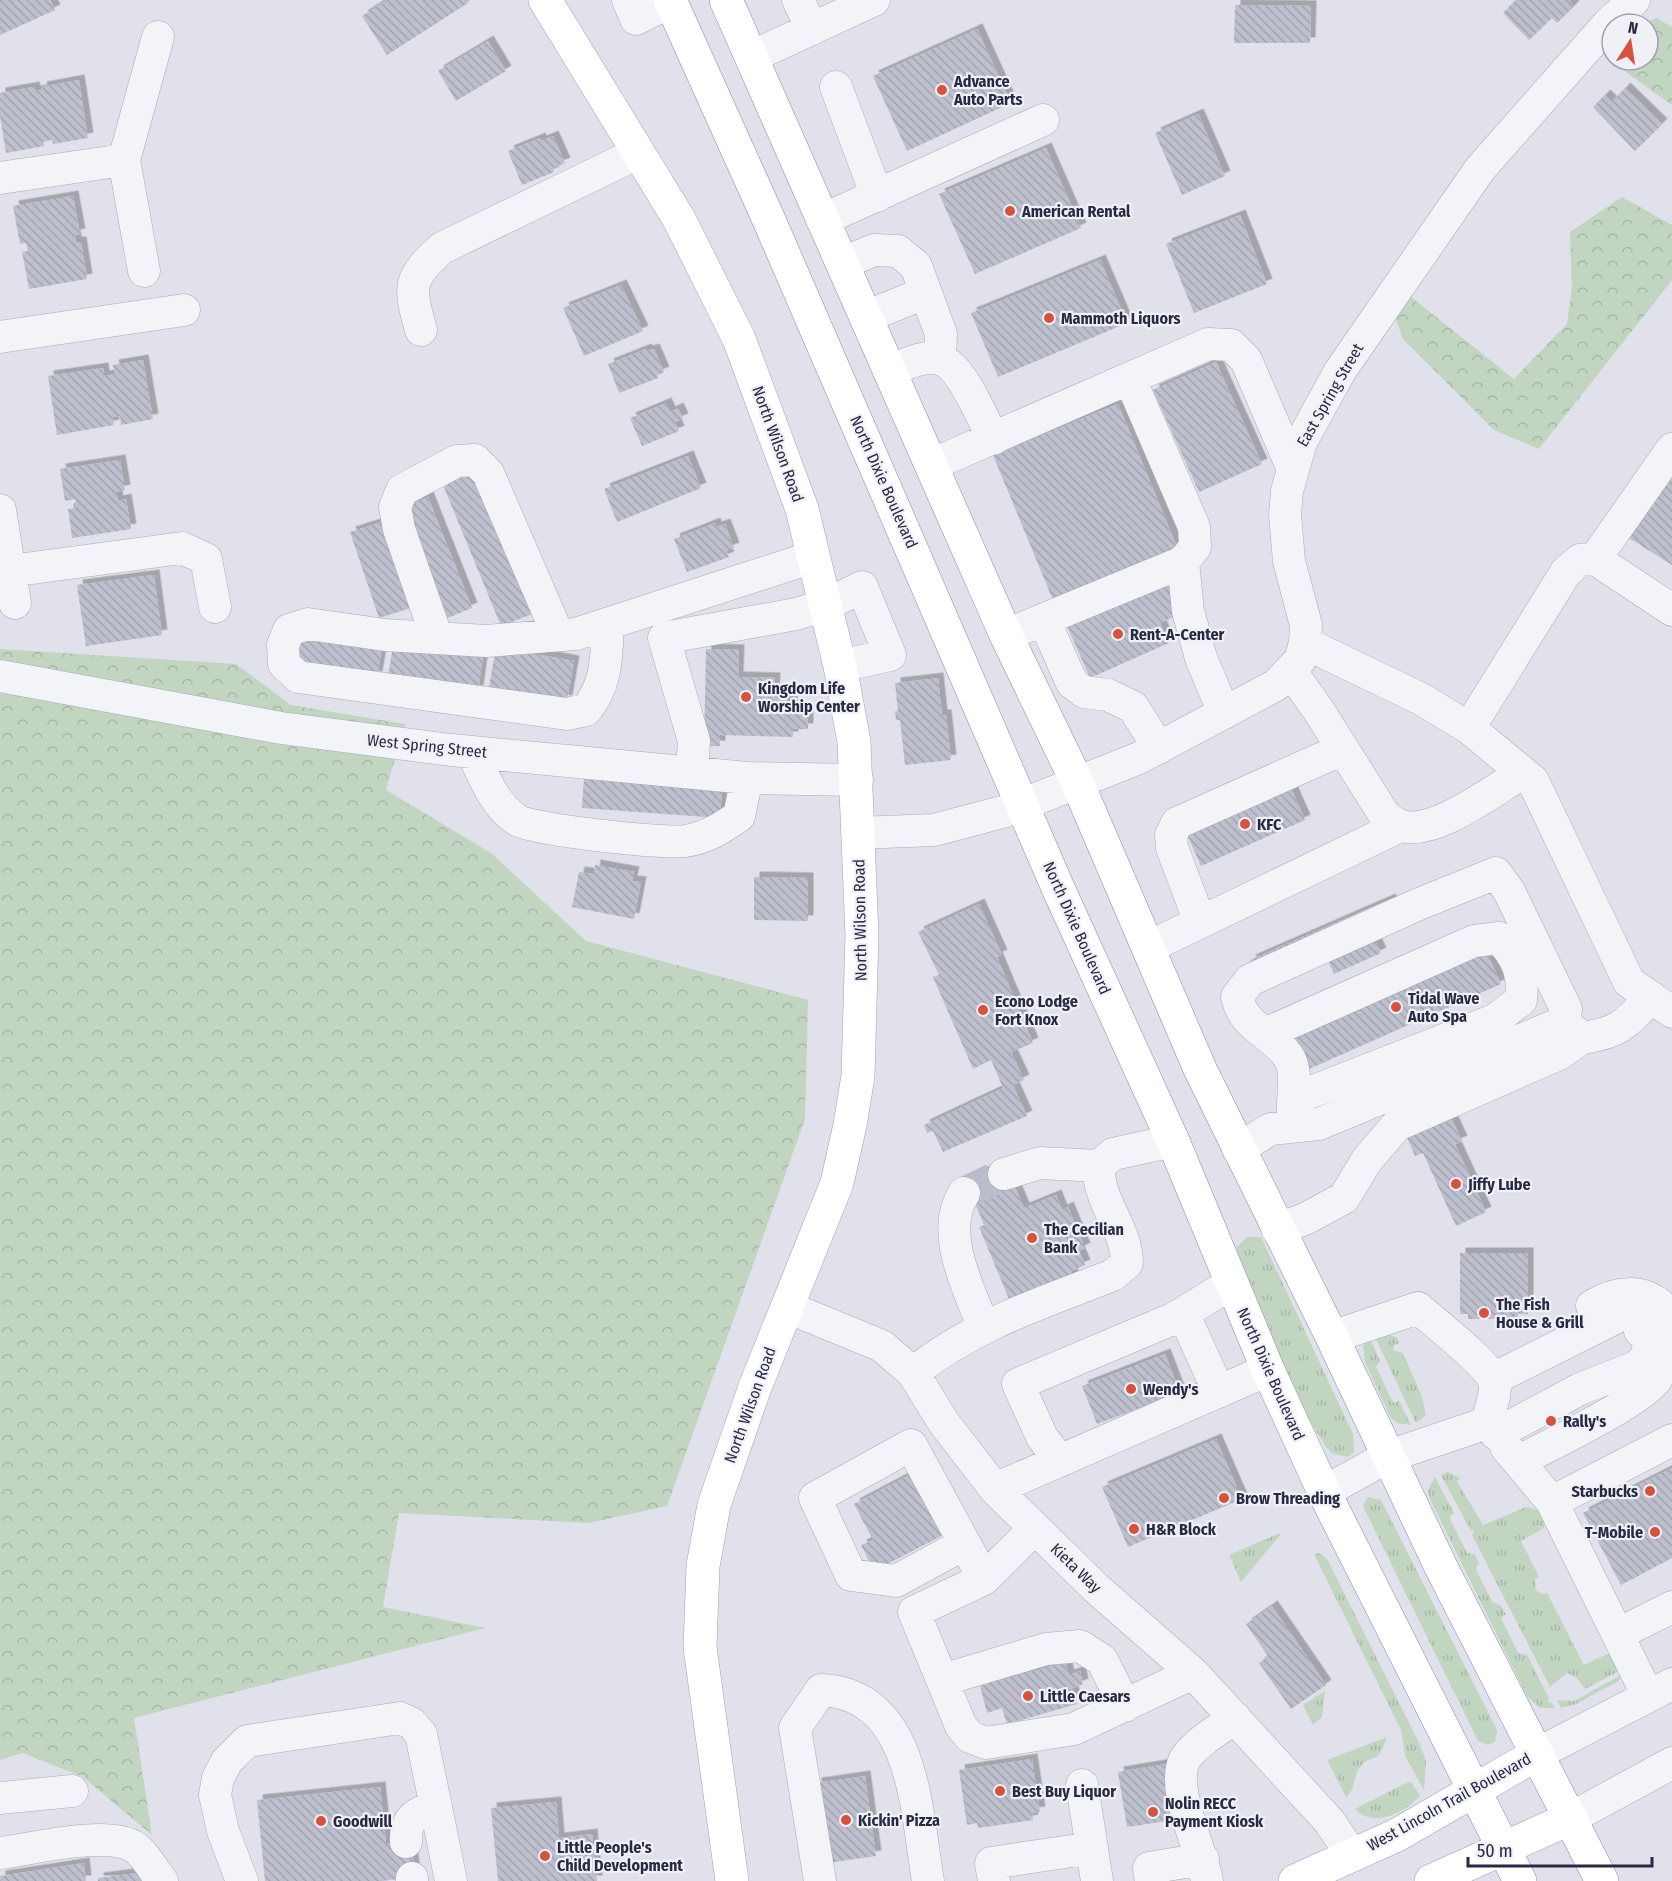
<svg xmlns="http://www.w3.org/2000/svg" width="1672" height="1881" font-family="'Fira Sans Condensed',sans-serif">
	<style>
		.grass { fill: url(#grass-tufts) }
		.forest { fill: url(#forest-crowns) }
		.building { fill: url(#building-back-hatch); filter: url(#shadow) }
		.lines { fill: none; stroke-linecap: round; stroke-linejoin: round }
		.minor-tunnel { stroke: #bbbcc9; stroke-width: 32; stroke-dasharray: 32 16; stroke-linecap: butt }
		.minor-casing { stroke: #a9aab8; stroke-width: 33 }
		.major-casing { stroke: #9fa1b7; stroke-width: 34 }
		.highway-casing { stroke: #878aa2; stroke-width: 34 }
		.minor { stroke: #f3f4f8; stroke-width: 32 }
		.major { stroke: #fff; stroke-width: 33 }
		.highway { stroke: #fff; stroke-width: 33 }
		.poi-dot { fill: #d7513d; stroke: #f0f1f7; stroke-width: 2 }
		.labels { text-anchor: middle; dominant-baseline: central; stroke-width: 4.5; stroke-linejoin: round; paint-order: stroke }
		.poi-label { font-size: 16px; font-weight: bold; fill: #282a43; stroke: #f0f1f7; text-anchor: start }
		.street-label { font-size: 16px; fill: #282a43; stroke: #f0f1f7 }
	</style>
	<defs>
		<pattern id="grass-tufts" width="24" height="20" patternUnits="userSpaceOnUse" patternTransform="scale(1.5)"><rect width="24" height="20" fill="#c1d5c1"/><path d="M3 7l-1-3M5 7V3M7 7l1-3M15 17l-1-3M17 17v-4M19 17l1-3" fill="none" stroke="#a6b7a7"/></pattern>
		<pattern id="forest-crowns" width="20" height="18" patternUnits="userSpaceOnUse" patternTransform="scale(1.5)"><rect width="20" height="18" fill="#c1d5c1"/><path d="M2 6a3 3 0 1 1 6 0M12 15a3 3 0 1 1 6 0" fill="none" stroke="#a6b7a7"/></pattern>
		<pattern id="building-back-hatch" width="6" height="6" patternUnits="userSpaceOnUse" patternTransform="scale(1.5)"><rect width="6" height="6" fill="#bdbfcd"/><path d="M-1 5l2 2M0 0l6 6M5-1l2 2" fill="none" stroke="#a2a4b1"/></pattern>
		<filter id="shadow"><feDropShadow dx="5.5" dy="-5.5" stdDeviation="0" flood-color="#0004"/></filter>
	</defs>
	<rect width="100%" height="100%" fill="#e0e1ea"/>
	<path class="grass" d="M 1247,1237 L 1261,1237 L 1353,1434 L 1354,1452 L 1348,1457 L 1333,1454 L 1326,1447 L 1299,1403 L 1236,1248 Z
		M 1386,1333 L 1397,1338 L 1399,1343 L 1394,1345 L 1393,1350 L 1403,1353 L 1422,1397 L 1426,1415 L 1416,1423 L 1374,1335 Z
		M 1370,1338 L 1380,1361 L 1376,1366 L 1391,1399 L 1394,1403 L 1399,1401 L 1411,1425 L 1397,1423 L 1391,1418 L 1365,1362 L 1363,1345 Z
		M 1448,1472 L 1460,1478 L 1457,1481 L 1483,1525 L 1526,1507 L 1539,1510 L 1545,1521 L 1544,1528 L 1521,1541 L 1539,1577 L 1535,1579 L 1536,1590 L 1541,1594 L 1547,1593 L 1584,1665 L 1610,1653 L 1621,1670 L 1585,1689 L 1576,1677 L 1567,1673 L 1550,1687 L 1472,1535 L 1475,1530 L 1471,1531 L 1441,1475 Z
		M 1435,1477 L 1454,1513 L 1450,1517 L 1451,1521 L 1467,1553 L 1475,1554 L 1479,1563 L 1476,1567 L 1477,1572 L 1493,1603 L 1500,1605 L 1506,1614 L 1501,1618 L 1518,1653 L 1527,1655 L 1549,1698 L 1548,1703 L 1551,1702 L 1555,1708 L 1540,1708 L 1527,1696 L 1429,1497 L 1428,1490 Z
		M 1368,1497 L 1381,1500 L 1497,1730 L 1495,1742 L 1488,1745 L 1478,1741 L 1363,1506 Z
		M 1280,1533 L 1281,1534 L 1241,1582 L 1229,1555 Z
		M 1319,1553 L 1327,1559 L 1420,1745 L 1426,1761 L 1424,1790 L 1405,1756 L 1401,1730 L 1314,1554 Z
		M 1621,1675 L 1619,1681 L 1576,1704 L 1561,1708 L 1557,1700 L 1574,1701 Z
		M 1325,1691 L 1322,1717 L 1313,1725 L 1303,1705 Z
		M 1387,1737 C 1378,1767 1372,1752 1360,1767 C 1353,1777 1356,1789 1346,1797 L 1327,1760 Z
		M 1408,1782 L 1412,1783 L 1420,1796 C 1405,1812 1374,1829 1355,1809 Z"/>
	<path class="forest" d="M 1657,18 L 1672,27 L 1672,105 L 1616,65 L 1619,60 L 1648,60 L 1648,24 L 1641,24 Z
		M 1622,197 L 1672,225 L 1672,280 L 1539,449 L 1494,430 L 1403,339 L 1394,314 L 1411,297 L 1514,379 L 1567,324 L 1572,287 L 1570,232 Z
		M 0,649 L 236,664 L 291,705 L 405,724 L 386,790 L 491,853 L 586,941 L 808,1000 L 805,1119 L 667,1506 L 589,1523 L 399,1513 L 383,1607 L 485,1628 L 134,1718 L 152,1835 L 83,1777 L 23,1753 L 0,1760 Z"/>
	<path class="building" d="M 0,0 L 50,0 L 55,10 L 0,35 Z
		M 387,0 L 466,0 L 468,3 L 387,55 L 362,16 Z
		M 1516,0 L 1571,0 L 1569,2 L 1574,6 L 1557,23 L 1552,18 L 1529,40 L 1503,13 Z
		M 1235,5 L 1311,6 L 1310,43 L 1234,43 Z
		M 977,29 L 1011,103 L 907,151 L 873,76 Z
		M 488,41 L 506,71 L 456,101 L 438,71 Z
		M 79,80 L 88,138 L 53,144 L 52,140 L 43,141 L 44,146 L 6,153 L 0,116 L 0,93 L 34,87 L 35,91 L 42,90 L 41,87 Z
		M 1625,88 L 1662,124 L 1635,151 L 1593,107 L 1605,95 L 1612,102 Z
		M 1198,114 L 1225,176 L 1182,195 L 1155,133 Z
		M 553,136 L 565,163 L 552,168 L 554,172 L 522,185 L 508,151 L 540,138 L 541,141 Z
		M 1046,148 L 1081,228 L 975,274 L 939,194 Z
		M 73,196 L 80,234 L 75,235 L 76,242 L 81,242 L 87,279 L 29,289 L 22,252 L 28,251 L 26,243 L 20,244 L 13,206 Z
		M 1240,215 L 1267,284 L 1194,313 L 1166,244 Z
		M 1100,260 L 1127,323 L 998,377 L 971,313 Z
		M 621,285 L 643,331 L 584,356 L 563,308 Z
		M 646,349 L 647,351 L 654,349 L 664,372 L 657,375 L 658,378 L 619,393 L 608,364 Z
		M 143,360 L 153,419 L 121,425 L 120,416 L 113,417 L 114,425 L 57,435 L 48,376 L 103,368 L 104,376 L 115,374 L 113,365 Z
		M 1216,362 L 1262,464 L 1199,492 L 1153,390 Z
		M 666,403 L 670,412 L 678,408 L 683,419 L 675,422 L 679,431 L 642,446 L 630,418 Z
		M 1118,404 L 1179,552 L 1057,610 L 993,455 Z
		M 688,456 L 701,488 L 617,522 L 604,489 Z
		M 120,460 L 125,490 L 116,492 L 118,501 L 126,499 L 131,529 L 72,538 L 68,509 L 76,508 L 75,499 L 65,501 L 60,469 Z
		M 475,467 L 535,613 L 501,626 L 441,480 Z
		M 1672,472 L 1672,565 L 1629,538 Z
		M 428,497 L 472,608 L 445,619 L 401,508 Z
		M 388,520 L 417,606 L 379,618 L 350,532 Z
		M 715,523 L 716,527 L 725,524 L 734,548 L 726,551 L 729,557 L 687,572 L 674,539 Z
		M 154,575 L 162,635 L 86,646 L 77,585 Z
		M 1171,580 L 1185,612 L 1160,623 L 1169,643 L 1090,678 L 1067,626 Z
		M 298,632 L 382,648 L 377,677 L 293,661 Z
		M 394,641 L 483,656 L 478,691 L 388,676 Z
		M 496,647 L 574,661 L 567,701 L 489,687 Z
		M 706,649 L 739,650 L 738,677 L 775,678 L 774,692 L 787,692 L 786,701 L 792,701 L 792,710 L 808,711 L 808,729 L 793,729 L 793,737 L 720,735 L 720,746 L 704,746 Z
		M 938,678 L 942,715 L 946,715 L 951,760 L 905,765 L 900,720 L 896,720 L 895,711 L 898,711 L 895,683 Z
		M 584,778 L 722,788 L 720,818 L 582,808 Z
		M 1290,786 L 1305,820 L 1201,866 L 1184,828 Z
		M 595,865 L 634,872 L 632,881 L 641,882 L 634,919 L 572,907 L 579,872 L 594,874 Z
		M 754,877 L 808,878 L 808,921 L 754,920 Z
		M 1390,899 L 1399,920 L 1374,938 L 1381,953 L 1334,974 L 1325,954 L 1260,983 L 1250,960 Z
		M 979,904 L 1002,955 L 997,957 L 1033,1043 L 1011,1052 L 1024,1080 L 1013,1085 L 1027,1116 L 943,1152 L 933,1131 L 927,1133 L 924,1125 L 1003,1088 L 991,1060 L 973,1069 L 933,977 L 939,975 L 918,932 Z
		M 1486,951 L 1501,984 L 1309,1069 L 1292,1031 Z
		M 1449,1113 L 1462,1141 L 1455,1144 L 1486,1212 L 1456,1226 L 1423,1153 L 1415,1156 L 1405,1133 Z
		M 1005,1163 L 1024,1208 L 1056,1195 L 1062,1210 L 1068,1207 L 1085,1248 L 1079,1251 L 1085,1265 L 1071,1271 L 1074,1279 L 1046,1290 L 1043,1284 L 1009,1299 L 979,1227 L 984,1225 L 965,1179 Z
		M 1460,1253 L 1528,1253 L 1528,1315 L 1518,1313 L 1518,1319 L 1468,1319 L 1468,1314 L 1460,1314 Z
		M 1165,1354 L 1180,1393 L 1097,1424 L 1082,1386 Z
		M 1216,1439 L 1242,1499 L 1128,1547 L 1102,1487 Z
		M 1672,1468 L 1672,1558 L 1621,1585 L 1583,1513 Z
		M 915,1472 L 947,1533 L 874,1571 L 861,1545 L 873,1540 L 854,1504 Z
		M 1272,1606 L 1326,1685 L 1291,1709 L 1259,1663 L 1268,1656 L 1246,1624 Z
		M 1065,1662 L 1069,1675 L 1080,1671 L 1083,1684 L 1072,1688 L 1077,1704 L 1007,1724 L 1002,1708 L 987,1713 L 980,1686 Z
		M 1032,1759 L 1040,1812 L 1032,1813 L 1033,1820 L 978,1828 L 977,1823 L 967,1825 L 959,1770 Z
		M 1172,1763 L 1181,1819 L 1127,1827 L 1118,1772 Z
		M 865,1776 L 876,1856 L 827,1863 L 816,1783 Z
		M 380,1787 L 386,1844 L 411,1841 L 415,1877 L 382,1881 L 265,1881 L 257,1800 Z
		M 556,1802 L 559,1838 L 592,1834 L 597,1881 L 498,1881 L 491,1808 Z
		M 84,1863 L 86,1881 L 0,1881 L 0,1876 Z
		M 145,1872 L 147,1881 L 98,1881 L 98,1878 Z"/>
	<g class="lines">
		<path class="minor-tunnel" d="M 964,1193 L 1004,1174"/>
		<defs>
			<path id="minor" d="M 628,0 L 636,19 L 670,2
				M 798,0 L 812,29
				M 751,57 L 874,0
				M 836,87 L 877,196
				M 124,160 L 144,271
				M 0,178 L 124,160 L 158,37
				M 822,220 L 1043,120
				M 843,263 L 874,250 L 898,251 L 916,266 L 941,334 L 940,359
				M 865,317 L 925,293
				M 421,330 C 409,287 407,279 442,248 L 638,153
				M 0,337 L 184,310
				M 889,371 C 905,365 921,355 939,359 C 961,364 983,419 993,439
				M 931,465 L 1208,344 L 1231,345 L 1246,360 L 1292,467
				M 0,510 L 15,603
				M 1595,559 L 1672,610
				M 1183,562 L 1188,611 L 1201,658 L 1224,713
				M 10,571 L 182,548 L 206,559 L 215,607
				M 1044,620 L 1072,683 L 1084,692 L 1108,695 L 1133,707 L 1159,748
				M 608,624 C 606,658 608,682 586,710 L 567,714 L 298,677 L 284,664 L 283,645 L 289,630 L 308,624 L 385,635 L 486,641 L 576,634 L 813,557
				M 1006,635 L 1183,562 L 1195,547 L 1194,527 L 1130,379
				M 437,638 L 399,529 L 395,507 L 402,490 L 457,461 L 475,460 L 488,473 L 558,635
				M 1305,643 L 1421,699 L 1469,728 L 1533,781 L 1629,982 L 1672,1012
				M 1290,670 L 1319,711 L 1385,816 C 1389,819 1395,824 1401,826 C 1435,836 1493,790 1523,773
				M 0,676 L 281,728 L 451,750 L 747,778 L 857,780
				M 1469,728 L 1566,572 L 1580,560 L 1595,559 L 1672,449
				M 472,752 C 484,776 493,804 517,820 C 532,830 664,844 685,841 C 706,838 722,828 739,816 L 747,778
				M 692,771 L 694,741 L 664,638 L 796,614 L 826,605 L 862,587 L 890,655 L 840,666
				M 858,833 L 934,830 L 1006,811 L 1139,758 L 1276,685 L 1300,660 L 1305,643 L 1306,625 L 1289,561 L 1285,515 L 1287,491 L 1301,442 L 1340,371 L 1480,169 L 1608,24 L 1634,0
				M 1200,922 L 1172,848 L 1171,835 L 1177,823 L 1343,749
				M 1149,947 L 1400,826
				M 1567,1025 L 1582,1038 C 1619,1033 1626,1024 1651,997
				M 1267,1033 L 1474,941 L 1499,938 C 1517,957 1524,973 1521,1000 L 1495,1020 L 1296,1098
				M 1238,1149 L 1271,1129 L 1319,1124 L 1564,1022 L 1566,1009 L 1509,891 L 1496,873 L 1419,904 L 1250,980 L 1237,997 C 1244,1028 1270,1031 1288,1056 C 1301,1075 1288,1106 1295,1125
				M 1004,1174 L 1040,1163 L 1099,1166
				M 964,1193 C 939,1232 968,1287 983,1326
				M 1277,1229 L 1305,1219 L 1344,1198 L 1367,1160 L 1397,1125 L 1559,1054 L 1582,1038
				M 1592,1306 C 1622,1288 1650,1289 1672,1317
				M 787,1307 L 882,1346 L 913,1373 L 944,1423 L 995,1489 L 1097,1589 L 1193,1673 L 1329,1821 L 1352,1855
				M 1183,1313 L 1219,1392
				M 913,1373 C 976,1323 1040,1304 1113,1275 L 1127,1263 C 1127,1228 1097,1201 1099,1166 L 1113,1154 L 1173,1141
				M 1493,1379 L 1623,1314 C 1642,1317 1654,1322 1660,1342 C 1664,1351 1662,1369 1657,1378 C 1646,1399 1544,1448 1519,1461
				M 1496,1434 L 1580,1389 L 1636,1367 L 1645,1359 L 1649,1348 L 1646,1334 L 1640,1331
				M 1506,1447 L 1552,1502 L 1648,1696
				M 1060,1461 L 1042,1437 L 1018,1384 L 1175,1318 L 1232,1283
				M 995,1489 L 1268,1370
				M 1324,1492 L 1389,1456 L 1487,1423 C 1489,1411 1498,1392 1494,1381 C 1488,1364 1434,1322 1418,1308 L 1332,1337
				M 1552,1502 L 1672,1440
				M 1035,1528 L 984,1579 L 914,1612 L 961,1726 L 970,1737 L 986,1743 L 1074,1729 L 1193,1673
				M 964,1544 L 896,1581 L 851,1575 L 815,1498 L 911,1445 L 984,1579
				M 1618,1634 L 1672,1607
				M 942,1680 L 1046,1649 L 1080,1646 L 1102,1660 L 1125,1706
				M 1537,1754 L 1672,1684
				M 1082,1785 L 1097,1881
				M 0,1798 L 72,1791
				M 1571,1818 L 1672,1763
				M 406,1842 C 405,1818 415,1814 436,1806
				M 0,1853 C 32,1849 110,1829 136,1848 C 146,1856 154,1871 162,1881
				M 412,1878 L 412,1881
				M 242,1881 L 223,1831 L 215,1795 L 218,1778 L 227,1761 L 247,1741 L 400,1718 L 411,1723 L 421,1734 L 451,1881
				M 820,1881 L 795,1728 L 821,1690 C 915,1694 916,1811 928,1881
				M 994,1881 L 991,1863 L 1092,1848
				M 1151,1881 L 1149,1868 L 1203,1859
				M 1207,1881 C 1202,1850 1167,1782 1187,1756 C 1200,1740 1218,1730 1235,1718"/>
			<path id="major" d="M 545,0 L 679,219 L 739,339 L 802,509 L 840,666 L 854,742 L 862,935 L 858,1076 L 850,1125 L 837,1183 L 755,1387 L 714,1505 L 703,1566 L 700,1647 L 732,1881
				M 1295,1881 L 1397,1835 L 1537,1754
				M 1431,1881 L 1571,1818"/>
			<path id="highway" d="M 670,0 L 769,220 L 1058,888 L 1173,1141 L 1268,1370 L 1324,1492 L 1520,1881
				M 726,0 L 1006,635 L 1077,782 L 1200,1069 L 1332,1337 L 1441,1567 L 1602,1881"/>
		</defs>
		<use href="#minor" class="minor-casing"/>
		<use href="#major" class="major-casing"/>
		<use href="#highway" class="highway-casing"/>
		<use href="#minor" class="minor"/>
		<use href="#major" class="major"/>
		<use href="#highway" class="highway"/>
	</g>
	<g class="poi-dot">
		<circle cx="942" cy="90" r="6"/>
		<circle cx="1010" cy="211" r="6"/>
		<circle cx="1049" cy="318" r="6"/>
		<circle cx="1118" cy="634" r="6"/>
		<circle cx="746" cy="697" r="6"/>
		<circle cx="1245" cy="824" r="6"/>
		<circle cx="1396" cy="1007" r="6"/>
		<circle cx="983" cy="1010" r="6"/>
		<circle cx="1456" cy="1184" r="6"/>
		<circle cx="1032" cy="1238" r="6"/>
		<circle cx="1484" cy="1313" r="6"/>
		<circle cx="1131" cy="1389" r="6"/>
		<circle cx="1551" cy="1421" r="6"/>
		<circle cx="1650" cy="1491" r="6"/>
		<circle cx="1224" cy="1498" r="6"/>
		<circle cx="1134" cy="1529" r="6"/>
		<circle cx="1655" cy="1532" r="6"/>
		<circle cx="1028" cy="1696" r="6"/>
		<circle cx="1000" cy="1791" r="6"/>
		<circle cx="1153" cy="1812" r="6"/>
		<circle cx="846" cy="1820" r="6"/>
		<circle cx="321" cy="1821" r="6"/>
		<circle cx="545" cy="1856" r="6"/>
	</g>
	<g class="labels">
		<g class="poi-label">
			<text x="954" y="81">Advance<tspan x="954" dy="18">Auto Parts</tspan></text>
			<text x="1022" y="211">American Rental</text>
			<text x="1061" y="318">Mammoth Liquors</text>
			<text x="1130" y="634">Rent-A-Center</text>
			<text x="758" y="688">Kingdom Life<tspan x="758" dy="18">Worship Center</tspan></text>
			<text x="1257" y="824">KFC</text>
			<text x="1408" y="998">Tidal Wave<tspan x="1408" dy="18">Auto Spa</tspan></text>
			<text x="995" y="1001">Econo Lodge<tspan x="995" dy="18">Fort Knox</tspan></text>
			<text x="1468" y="1184">Jiffy Lube</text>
			<text x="1044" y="1229">The Cecilian<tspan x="1044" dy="18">Bank</tspan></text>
			<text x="1496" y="1304">The Fish<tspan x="1496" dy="18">House &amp; Grill</tspan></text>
			<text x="1143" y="1389">Wendy's</text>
			<text x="1563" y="1421">Rally's</text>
			<text x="1638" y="1491" text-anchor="end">Starbucks</text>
			<text x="1236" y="1498">Brow Threading</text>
			<text x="1146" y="1529">H&amp;R Block</text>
			<text x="1643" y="1532" text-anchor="end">T-Mobile</text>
			<text x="1040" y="1696">Little Caesars</text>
			<text x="1012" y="1791">Best Buy Liquor</text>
			<text x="1165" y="1803">Nolin RECC<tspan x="1165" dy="18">Payment Kiosk</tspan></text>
			<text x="858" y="1820">Kickin' Pizza</text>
			<text x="333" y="1821">Goodwill</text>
			<text x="557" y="1847">Little People's<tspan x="557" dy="18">Child Development</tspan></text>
		</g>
		<g class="street-label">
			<text transform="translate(1330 395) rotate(-60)">East Spring Street</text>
			<text transform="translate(778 444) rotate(70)">North Wilson Road</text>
			<text transform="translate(884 482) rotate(66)">North Dixie Boulevard</text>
			<text transform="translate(427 746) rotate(6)">West Spring Street</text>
			<text transform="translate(860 920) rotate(-91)">North Wilson Road</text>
			<text transform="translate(1077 928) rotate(66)">North Dixie Boulevard</text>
			<text transform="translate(1271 1374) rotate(66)">North Dixie Boulevard</text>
			<text transform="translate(750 1405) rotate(-70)">North Wilson Road</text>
			<text transform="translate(1076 1568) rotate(44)">Kieta Way</text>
			<text transform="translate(1449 1802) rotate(-29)">West Lincoln Trail Boulevard</text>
		</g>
	</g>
	<g transform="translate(1630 42) rotate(12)"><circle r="28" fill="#f0f1f7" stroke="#a0a1af" stroke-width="1.5"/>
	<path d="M0-4.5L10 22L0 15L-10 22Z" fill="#d7513d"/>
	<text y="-9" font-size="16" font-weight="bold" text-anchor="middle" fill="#282a43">N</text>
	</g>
	<path d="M1468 1857v9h184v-9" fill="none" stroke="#282a43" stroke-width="3"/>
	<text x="1477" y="1857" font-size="18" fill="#282a43" stroke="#f0f1f7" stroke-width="4.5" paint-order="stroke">50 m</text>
</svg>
